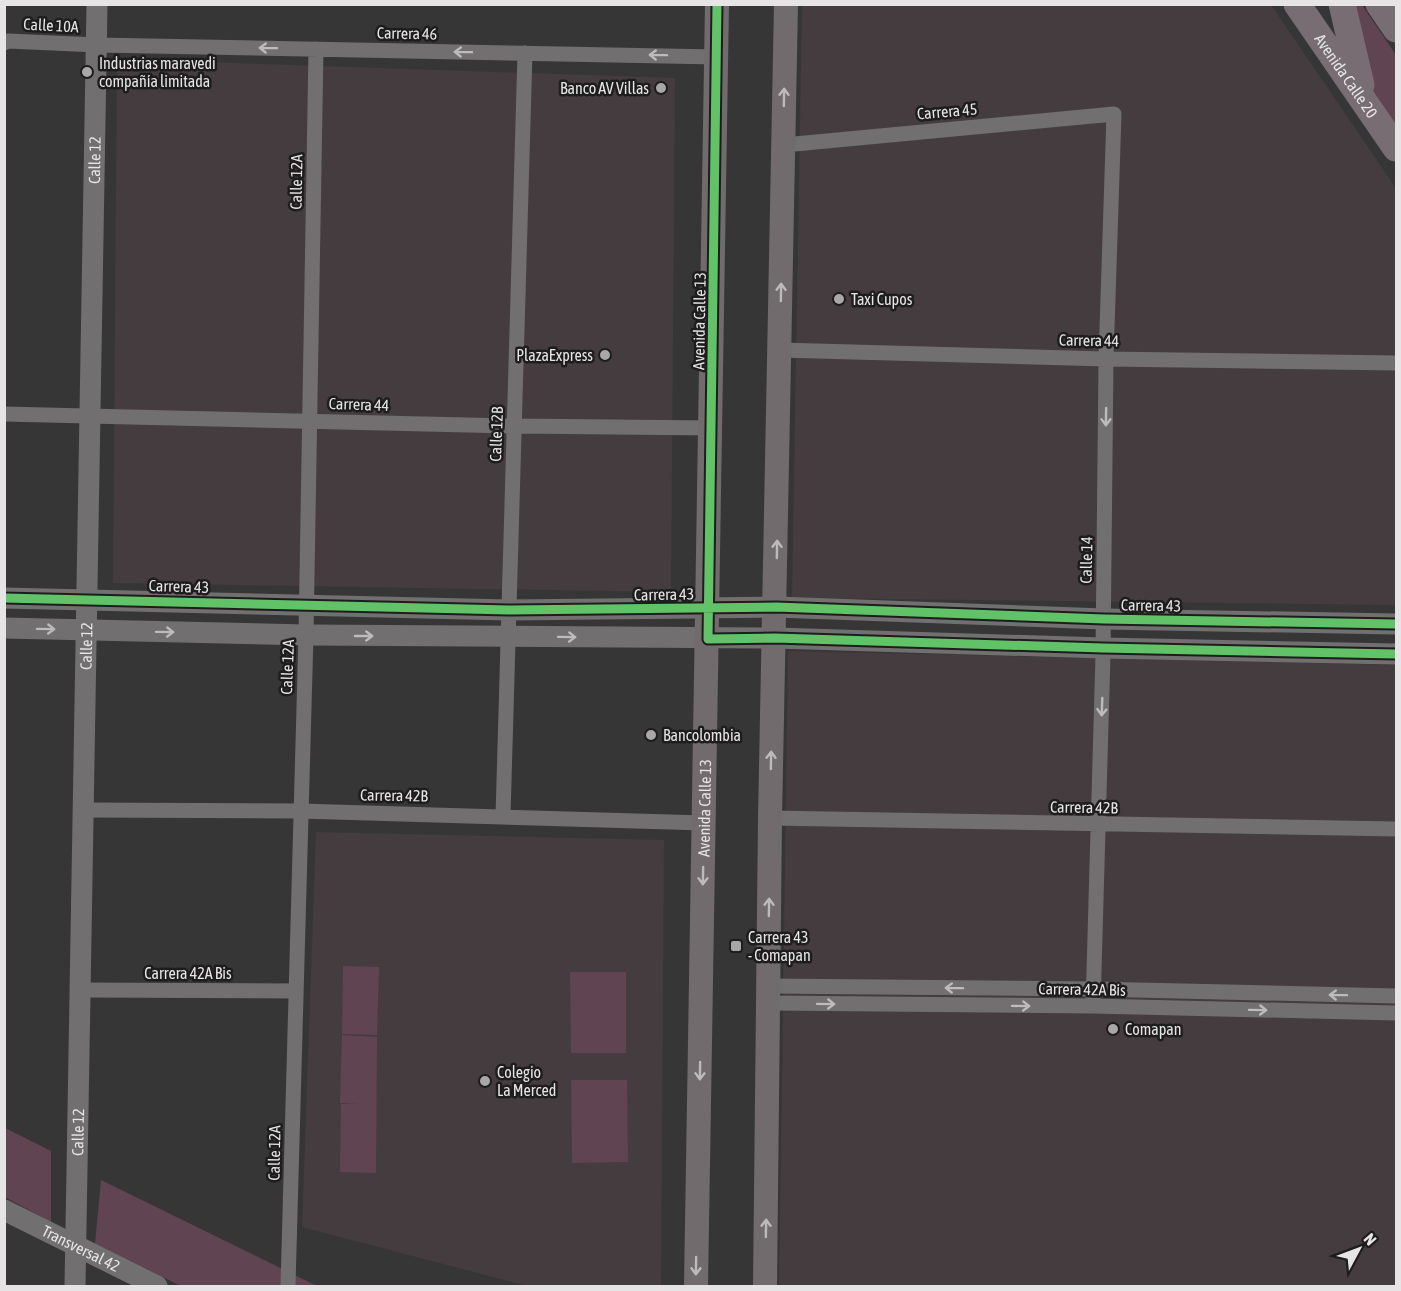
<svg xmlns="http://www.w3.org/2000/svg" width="1401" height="1291" font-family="'Asap Condensed',sans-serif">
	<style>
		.built { fill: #443c3f }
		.green { fill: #614452 }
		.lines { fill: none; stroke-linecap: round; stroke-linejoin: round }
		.street { stroke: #716f70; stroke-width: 15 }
		.secondary { stroke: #716f70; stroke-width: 21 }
		.primary { stroke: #726b6e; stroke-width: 24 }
		.highway { stroke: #786d72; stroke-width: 27 }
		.cycleway-casing { stroke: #1e1d1d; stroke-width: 13 }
		.cycleway { stroke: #61c268; stroke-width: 9 }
		.oneway { stroke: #bdbbbc }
		.oneway2 { stroke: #bdbabb }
		.poi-dot { fill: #a9a7a8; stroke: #1e1d1d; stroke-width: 2 }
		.labels { text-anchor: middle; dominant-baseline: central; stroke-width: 5; stroke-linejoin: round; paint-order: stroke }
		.street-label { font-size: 16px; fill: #e6e4e5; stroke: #1e1d1d }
		.poi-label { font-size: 16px; fill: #e6e4e5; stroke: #1e1d1d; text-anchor: start }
	</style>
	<rect width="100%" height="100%" fill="#373636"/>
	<path class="built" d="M 802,5 L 1271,5 L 1396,188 L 1396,605 L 792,598 Z
		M 117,59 L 675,78 L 671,592 L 113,583 Z
		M 788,651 L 1396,665 L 1396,1286 L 779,1286 Z
		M 316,832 L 664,840 L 661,1286 L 527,1286 L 302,1227 Z"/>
	<path class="green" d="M 1350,5 L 1362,5 L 1396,55 L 1396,126 L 1367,83 Z
		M 343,966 L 379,967 L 377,1035 L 342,1034 Z
		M 570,972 L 626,972 L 626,1053 L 571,1053 Z
		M 342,1035 L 377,1037 L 376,1173 L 340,1172 L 341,1104 L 358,1104 L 340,1103 Z
		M 571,1080 L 627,1080 L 628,1162 L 572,1163 Z
		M 5,1128 L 51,1151 L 51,1222 L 5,1197 Z
		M 101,1180 L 317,1286 L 181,1286 L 95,1244 Z"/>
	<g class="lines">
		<path class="street" d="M 4,43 L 8,41 L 97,45 L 717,57
			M 784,145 L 1114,114 L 1106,359 L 1103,655 L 1093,1006
			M 780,350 L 1106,359 L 1396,363
			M 4,414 L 514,426 L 713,428
			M 83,810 L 301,811 L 704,823
			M 503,816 L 525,53
			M 770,818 L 1396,829
			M 768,986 L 1094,989 L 1396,996
			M 80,990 L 296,991
			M 768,1003 L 1093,1006 L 1396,1013
			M 288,1286 L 306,635 L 316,49"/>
		<g class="secondary">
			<path d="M 4,598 L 509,610 L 776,607 L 1104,619 L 1396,624"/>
			<path d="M 4,628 L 306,635 L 775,638 L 1103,648 L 1396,654"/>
			<path id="s1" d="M 4,1210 L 157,1286"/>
			<path id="s2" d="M 75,1286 L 97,4"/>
		</g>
		<g class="primary">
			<path id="s3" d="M 696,1286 C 703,859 712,432 717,4"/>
			<path d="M 765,1286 L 770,818 L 786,4"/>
		</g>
		<g class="highway">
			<path id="s4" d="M 1297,4 L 1396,148"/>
			<path d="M 1342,4 L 1361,85"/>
			<path d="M 1379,4 L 1396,29"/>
		</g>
		<defs>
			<path id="cycleway" d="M 717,4 L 708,639 L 775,638 L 1103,648 L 1396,654
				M 4,598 L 509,610 L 776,607 L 1104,619 L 1396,624"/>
		</defs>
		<use href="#cycleway" class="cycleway-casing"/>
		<use href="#cycleway" class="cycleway"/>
	</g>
	<defs><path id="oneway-shaft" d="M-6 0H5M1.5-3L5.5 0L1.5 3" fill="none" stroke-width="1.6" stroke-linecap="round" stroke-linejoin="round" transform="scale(1.5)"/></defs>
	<g class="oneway">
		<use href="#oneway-shaft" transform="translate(268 48) rotate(-179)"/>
		<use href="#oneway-shaft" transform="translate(463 52) rotate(-179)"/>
		<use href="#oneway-shaft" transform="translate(658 55) rotate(-179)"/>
		<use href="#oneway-shaft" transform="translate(1106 417) rotate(91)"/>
		<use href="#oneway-shaft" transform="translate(46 629) rotate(1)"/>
		<use href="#oneway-shaft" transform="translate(165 632) rotate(1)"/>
		<use href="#oneway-shaft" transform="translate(364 636)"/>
		<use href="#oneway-shaft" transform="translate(567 637) rotate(1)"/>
		<use href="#oneway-shaft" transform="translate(1102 707) rotate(92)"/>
		<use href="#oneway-shaft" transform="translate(954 988) rotate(-179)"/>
		<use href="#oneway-shaft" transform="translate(1338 995) rotate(-179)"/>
		<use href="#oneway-shaft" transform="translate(826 1004) rotate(1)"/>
		<use href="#oneway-shaft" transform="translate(1021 1006) rotate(1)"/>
		<use href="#oneway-shaft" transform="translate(1258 1010) rotate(1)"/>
	</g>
	<g class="oneway2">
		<use href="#oneway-shaft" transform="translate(784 97) rotate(-89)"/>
		<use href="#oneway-shaft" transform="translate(781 292) rotate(-89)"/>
		<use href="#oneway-shaft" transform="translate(777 549) rotate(-89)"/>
		<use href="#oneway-shaft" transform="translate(771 760) rotate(-89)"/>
		<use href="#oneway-shaft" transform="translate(703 876) rotate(91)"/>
		<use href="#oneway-shaft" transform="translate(769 907) rotate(-89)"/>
		<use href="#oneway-shaft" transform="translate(700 1071) rotate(91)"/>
		<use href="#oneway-shaft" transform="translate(766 1228) rotate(-89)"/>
		<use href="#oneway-shaft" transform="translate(696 1266) rotate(91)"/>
	</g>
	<g class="poi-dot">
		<circle cx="87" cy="72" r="6"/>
		<circle cx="661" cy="88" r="6"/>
		<circle cx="839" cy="299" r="6"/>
		<circle cx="605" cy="355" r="6"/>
		<circle cx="651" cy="735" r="6"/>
		<rect x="730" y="940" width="12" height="12" rx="3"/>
		<circle cx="1113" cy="1029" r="6"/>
		<circle cx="485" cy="1081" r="6"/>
	</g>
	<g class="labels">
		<g class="street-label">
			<text transform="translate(51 25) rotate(3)">Calle 10A</text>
			<text transform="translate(407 33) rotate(1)">Carrera 46</text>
			<text stroke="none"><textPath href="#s4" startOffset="87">Avenida Calle 20</textPath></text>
			<text transform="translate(947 111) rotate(-5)">Carrera 45</text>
			<text stroke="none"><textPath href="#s2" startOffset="1126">Calle 12</textPath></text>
			<text transform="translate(296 182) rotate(-89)">Calle 12A</text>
			<text transform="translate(699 321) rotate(-89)">Avenida Calle 13</text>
			<text transform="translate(1089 340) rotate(1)">Carrera 44</text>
			<text transform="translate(359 404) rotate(2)">Carrera 44</text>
			<text transform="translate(496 434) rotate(-88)">Calle 12B</text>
			<text transform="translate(1086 560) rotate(-89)">Calle 14</text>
			<text transform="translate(179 586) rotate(2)">Carrera 43</text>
			<text transform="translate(664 594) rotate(-1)">Carrera 43</text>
			<text transform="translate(1151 605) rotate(1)">Carrera 43</text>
			<text stroke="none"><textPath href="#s2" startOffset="640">Calle 12</textPath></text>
			<text transform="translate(287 667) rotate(-88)">Calle 12A</text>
			<text transform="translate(394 795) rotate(1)">Carrera 42B</text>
			<text stroke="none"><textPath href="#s3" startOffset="478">Avenida Calle 13</textPath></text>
			<text transform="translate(1084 807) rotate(1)">Carrera 42B</text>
			<text x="188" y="973">Carrera 42A Bis</text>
			<text transform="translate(1082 989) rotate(1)">Carrera 42A Bis</text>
			<text stroke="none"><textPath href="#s2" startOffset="154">Calle 12</textPath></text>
			<text transform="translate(274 1153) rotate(-89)">Calle 12A</text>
			<text stroke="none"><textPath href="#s1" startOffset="86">Transversal 42</textPath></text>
		</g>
		<g class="poi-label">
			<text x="99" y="63">Industrias maravedi<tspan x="99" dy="18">compañía limitada</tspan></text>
			<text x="649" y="88" text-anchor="end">Banco AV Villas</text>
			<text x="851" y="299">Taxi Cupos</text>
			<text x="593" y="355" text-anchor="end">PlazaExpress</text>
			<text x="663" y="735">Bancolombia</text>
			<text x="748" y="937">Carrera 43<tspan x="748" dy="18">- Comapan</tspan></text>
			<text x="1125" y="1029">Comapan</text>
			<text x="497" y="1072">Colegio<tspan x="497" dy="18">La Merced</tspan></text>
		</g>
	</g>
	<rect width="1401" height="1291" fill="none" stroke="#e6e4e5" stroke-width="12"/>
	<g transform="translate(1359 1249) rotate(49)" stroke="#1e1d1d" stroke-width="4.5" paint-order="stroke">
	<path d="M0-4.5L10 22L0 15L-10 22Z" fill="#e6e4e5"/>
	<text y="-9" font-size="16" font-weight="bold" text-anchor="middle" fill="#e6e4e5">N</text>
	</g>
</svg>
